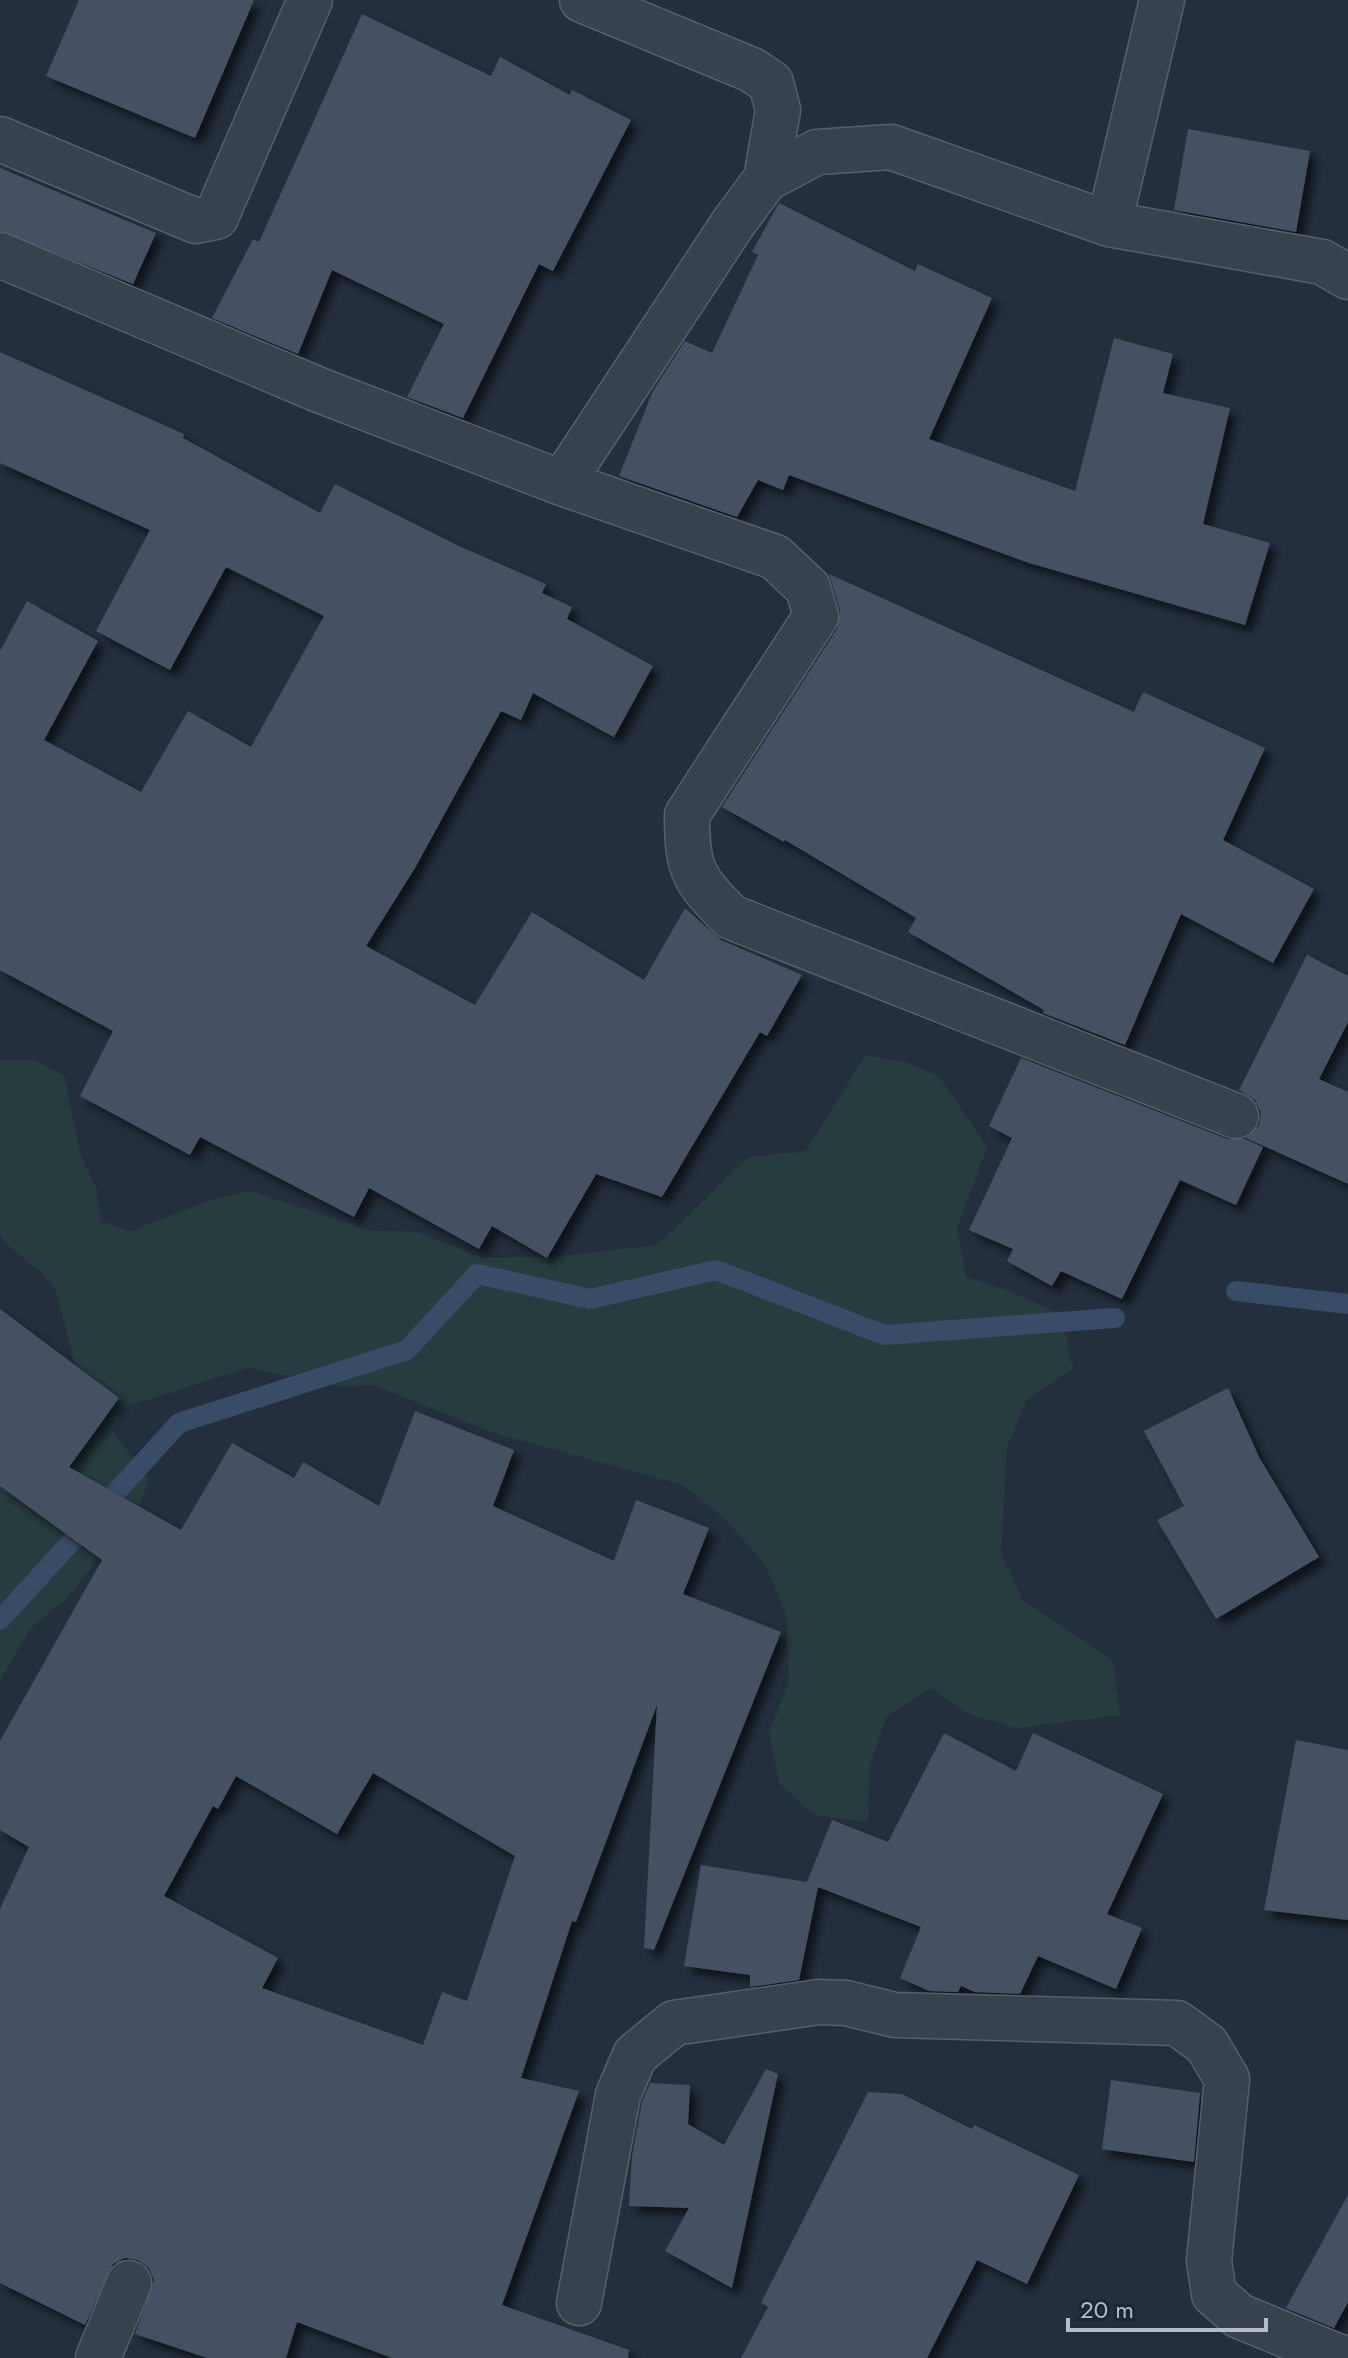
<svg xmlns="http://www.w3.org/2000/svg" width="1348" height="2358" font-family="Jost,sans-serif">
	<style>
		.green { fill: #263c3f }
		.lines { fill: none; stroke-linecap: round; stroke-linejoin: round }
		.stream { stroke: #394c67; stroke-width: 20 }
		.building { fill: #455162; fill-rule: evenodd; filter: url(#shadow) }
		.minor-casing { stroke: #565f6c; stroke-width: 47 }
		.minor { stroke: #38414e; stroke-width: 44 }
	</style>
	<defs>
		<filter id="shadow"><feDropShadow dx="7" dy="7" stdDeviation="4" flood-color="#0009"/></filter>
	</defs>
	<rect width="100%" height="100%" fill="#242f3e"/>
	<path class="green" d="M 865,1056 L 906,1062 L 939,1076 L 987,1147 L 957,1228 L 966,1277 L 1009,1291 L 1061,1314 L 1073,1368 L 1027,1400 L 1007,1446 L 1001,1553 L 1023,1600 L 1113,1661 L 1120,1715 L 1016,1728 L 969,1714 L 931,1688 L 886,1717 L 870,1765 L 868,1822 L 814,1815 L 779,1783 L 769,1731 L 789,1683 L 786,1615 L 765,1564 L 725,1519 L 683,1485 L 494,1433 L 373,1385 L 344,1387 L 248,1368 L 124,1407 L 112,1431 L 149,1479 L 141,1502 L 69,1596 L 31,1628 L 0,1680 L 0,1444 L 59,1416 L 75,1364 L 56,1291 L 43,1274 L 5,1243 L 0,1234 L 0,1060 L 34,1060 L 64,1076 L 80,1153 L 96,1187 L 101,1222 L 131,1231 L 213,1199 L 251,1191 L 369,1230 L 416,1232 L 484,1258 L 550,1257 L 657,1245 L 749,1157 L 806,1151 Z"/>
	<g class="lines">
		<path class="stream" d="M 1236,1291 L 1348,1304
			M 0,1620 L 179,1423 L 407,1350 L 477,1274 L 590,1299 L 716,1270 L 884,1335 L 1115,1318"/>
	</g>
	<path class="building" d="M 79,0 L 254,0 L 195,138 L 46,76 Z
		M 362,14 L 491,76 L 500,57 L 570,95 L 572,90 L 631,120 L 553,271 L 539,264 L 463,418 L 407,397 L 444,324 L 332,270 L 298,354 L 212,318 L 253,239 L 259,242 Z
		M 1188,129 L 1310,151 L 1296,232 L 1174,210 Z
		M 0,168 L 156,233 L 133,284 L 0,231 Z
		M 779,203 L 915,271 L 918,264 L 992,298 L 929,439 L 1075,491 L 1114,338 L 1173,354 L 1163,393 L 1230,408 L 1203,524 L 1270,543 L 1245,625 L 1029,563 L 789,475 L 783,490 L 758,480 L 737,517 L 619,476 L 653,391 L 685,341 L 712,353 L 758,255 L 752,252 Z
		M 0,352 L 184,434 L 183,438 L 320,513 L 335,484 L 461,547 L 546,584 L 542,593 L 572,607 L 567,619 L 653,666 L 614,737 L 533,693 L 521,720 L 501,711 L 415,868 L 366,946 L 475,1005 L 532,912 L 644,980 L 685,908 L 721,940 L 802,975 L 767,1036 L 760,1032 L 662,1197 L 596,1174 L 547,1258 L 492,1226 L 479,1249 L 369,1188 L 354,1217 L 200,1137 L 190,1155 L 80,1096 L 113,1031 L 0,970 L 0,651 L 27,601 L 98,641 L 44,740 L 141,792 L 188,711 L 251,747 L 324,616 L 226,567 L 170,670 L 96,631 L 150,530 L 0,463 Z
		M 829,574 L 1134,712 L 1143,692 L 1265,748 L 1223,840 L 1314,889 L 1273,963 L 1181,914 L 1125,1045 L 1043,1013 L 1044,1010 L 908,932 L 916,918 L 785,840 L 784,842 L 722,807 L 837,629 L 840,610 Z
		M 1307,955 L 1348,976 L 1348,1022 L 1319,1079 L 1348,1092 L 1348,1184 L 1246,1138 L 1259,1126 L 1261,1112 L 1255,1100 L 1239,1090 Z
		M 1021,1058 L 1227,1139 L 1245,1139 L 1263,1147 L 1236,1205 L 1180,1180 L 1122,1299 L 1061,1271 L 1052,1286 L 1007,1261 L 1013,1249 L 969,1230 L 1012,1138 L 989,1126 Z
		M 0,1309 L 119,1398 L 69,1467 L 181,1530 L 232,1443 L 294,1478 L 303,1462 L 379,1506 L 415,1411 L 514,1450 L 493,1506 L 614,1561 L 636,1500 L 709,1528 L 683,1594 L 781,1632 L 654,1950 L 644,1948 L 657,1705 L 576,1922 L 572,1921 L 521,2078 L 579,2091 L 502,2305 L 629,2350 L 628,2358 L 392,2358 L 297,2322 L 286,2358 L 207,2358 L 135,2334 L 154,2280 L 149,2268 L 138,2260 L 125,2258 L 113,2264 L 85,2325 L 0,2283 L 0,1909 L 29,1847 L 0,1830 L 0,1741 L 102,1560 L 0,1486 ZM 373,1773 L 515,1856 L 467,2001 L 442,1992 L 423,2045 L 262,1988 L 278,1958 L 164,1896 L 213,1806 L 218,1809 L 236,1776 L 337,1834 Z
		M 1228,1388 L 1259,1457 L 1319,1557 L 1216,1619 L 1157,1520 L 1184,1506 L 1144,1431 Z
		M 944,1733 L 1016,1771 L 1033,1733 L 1163,1794 L 1107,1914 L 1142,1928 L 1116,1989 L 1038,1956 L 1020,1994 L 975,1992 L 961,1986 L 958,1992 L 929,1991 L 900,1978 L 921,1927 L 818,1887 L 799,1980 L 750,1987 L 750,1975 L 684,1966 L 701,1865 L 807,1882 L 832,1820 L 888,1842 Z
		M 1296,1740 L 1348,1750 L 1348,1920 L 1264,1910 Z
		M 766,2069 L 778,2074 L 732,2288 L 665,2251 L 689,2208 L 629,2206 L 632,2156 L 642,2102 L 650,2083 L 690,2085 L 688,2124 L 724,2145 Z
		M 1111,2080 L 1200,2093 L 1194,2162 L 1102,2149 Z
		M 868,2092 L 902,2094 L 972,2129 L 974,2125 L 1079,2175 L 1027,2284 L 977,2260 L 927,2358 L 741,2358 L 768,2307 L 761,2303 Z
		M 1348,2195 L 1348,2302 L 1334,2328 L 1286,2308 Z"/>
	<g class="lines">
		<defs>
			<path id="minor" d="M 582,0 L 752,70 L 771,83 L 778,110 L 766,179
				M 0,139 L 196,221 L 216,217 L 310,0
				M 1109,224 L 1162,0
				M 0,255 L 319,390 L 562,483 L 775,557 L 808,588 L 816,616 L 687,815 C 687,870 693,879 731,917 L 1236,1116
				M 562,483 L 734,222 L 766,179 L 817,152 L 891,147 L 1109,224 L 1322,262 L 1348,277
				M 579,2303 L 618,2095 L 635,2055 L 674,2023 L 819,2002 L 846,2003 L 895,2015 L 1177,2023 L 1207,2045 L 1227,2079 L 1209,2261 L 1214,2294 L 1239,2316 L 1342,2358
				M 98,2358 L 129,2283"/>
		</defs>
		<use href="#minor" class="minor-casing"/>
		<use href="#minor" class="minor"/>
	</g>
	<path d="M1068 2318v12h198v-12" fill="none" stroke="#b4bcc9" stroke-width="4"/>
	<text x="1080" y="2318" font-size="24" fill="#b4bcc9" stroke="#1d2633" stroke-width="6" paint-order="stroke">20 m</text>
</svg>
